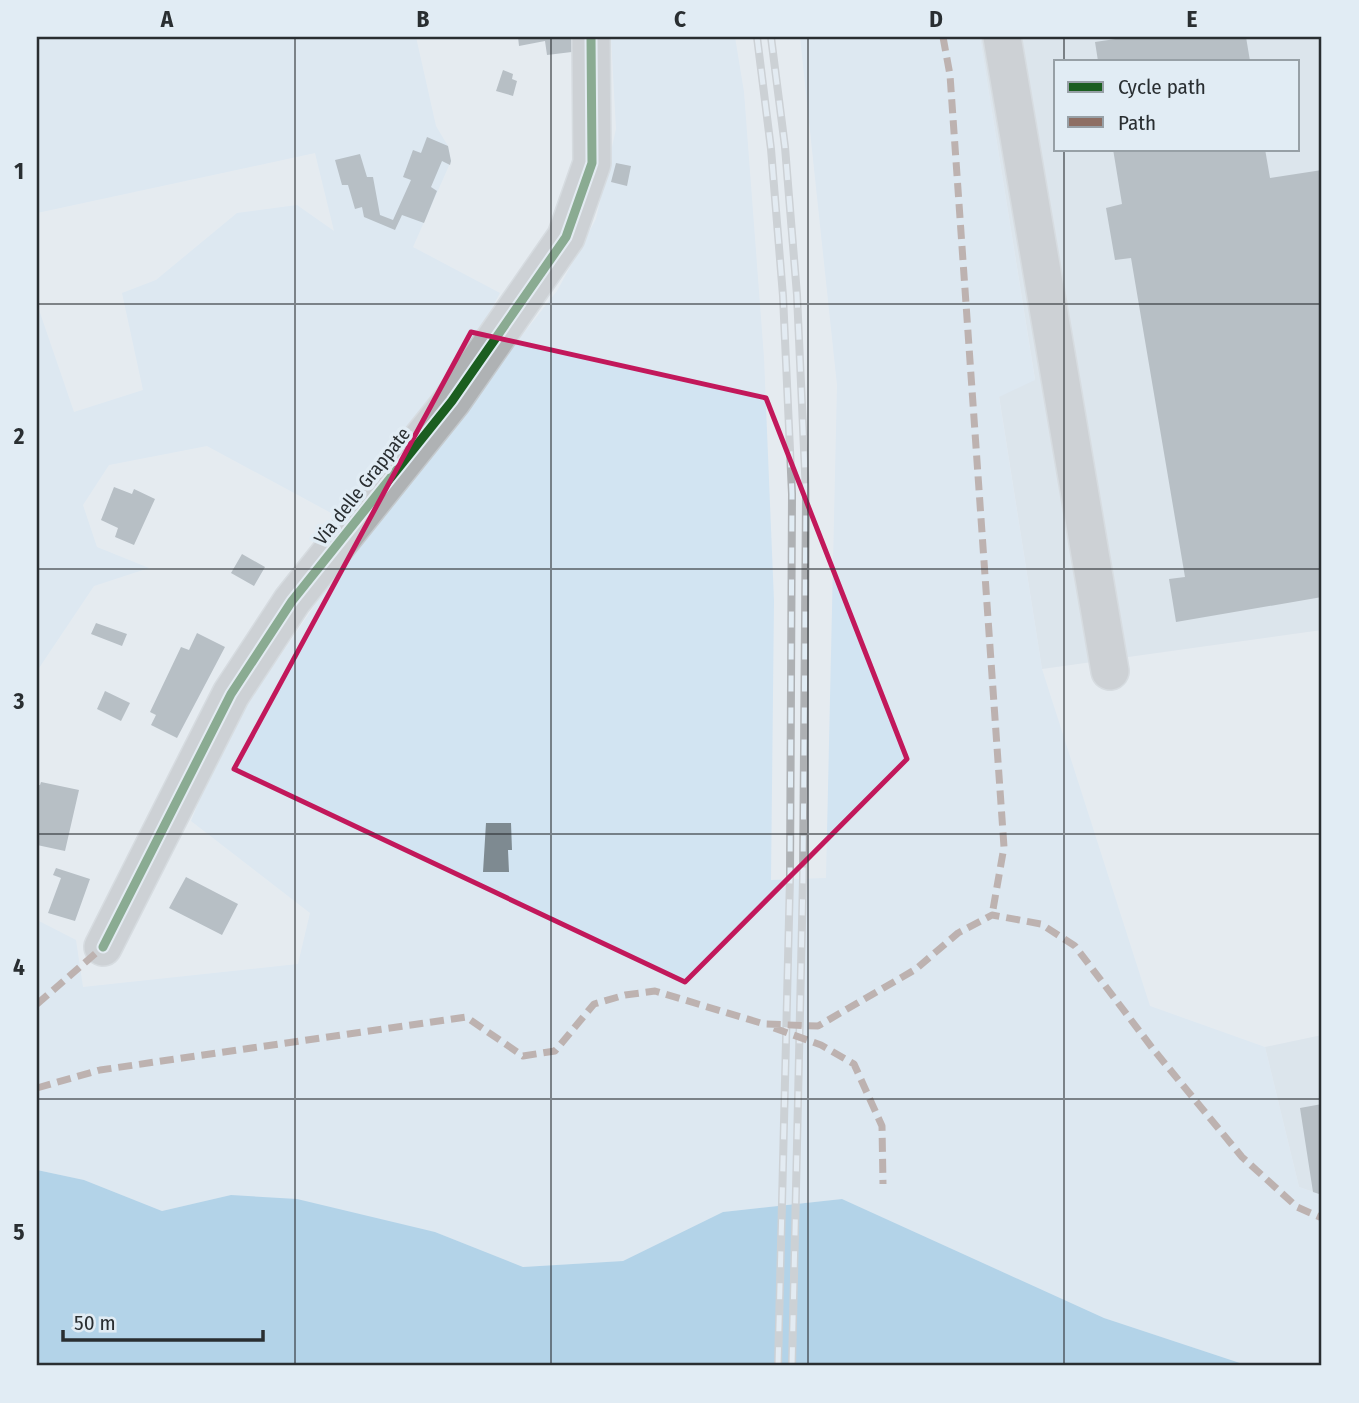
<svg xmlns="http://www.w3.org/2000/svg" width="1359" height="1403" font-family="'Fira Sans Condensed',sans-serif">
	<style>
		.built { fill: #d1dde6; fill-rule: evenodd }
		.green { fill: #d2e4f2 }
		.water { fill: #76b6de }
		.building { fill: #7e8a91 }
		.lines { fill: none; stroke-linecap: round; stroke-linejoin: round }
		.minor-casing { stroke: #c4c9cd; stroke-width: 40 }
		.minor { stroke: #afb2b4; stroke-width: 37 }
		.rail-casing { stroke: #aeb1b4; stroke-width: 8 }
		.rail { stroke: #e1ecf4; stroke-width: 5; stroke-dasharray: 16; stroke-linecap: butt }
		.quiet { stroke: #8d6e63; stroke-width: 7; stroke-dasharray: 14 7; stroke-linecap: butt }
		.cycleway-casing { stroke: #e1ecf4; stroke-width: 13 }
		.cycleway { stroke: #1b5e20; stroke-width: 9 }
		.marked { fill: none; stroke: #c2185b; stroke-width: 5; stroke-linejoin: round }
		.grid { fill: none; stroke: #292e31; stroke-width: 2; stroke-opacity: 0.55 }
		.labels { text-anchor: middle; dominant-baseline: central; stroke-width: 7; stroke-linejoin: round; paint-order: stroke }
		.street-label { font-size: 19px; fill: #292e31; stroke: #e1ecf4 }
		.neatline { fill: none; stroke: #292e31; stroke-width: 2.5 }
		.grid-label { font-size: 23px; text-anchor: middle; font-weight: bold; fill: #292e31 }
	</style>
	<rect width="100%" height="100%" fill="#e5ebf0"/>
	<path class="built" d="M 980,37 L 1322,37 L 1322,630 L 1042,669 L 999,396 L 1035,379 ZM 1056,61 L 1298,61 L 1298,149 L 1056,149 Z
		M 1322,1035 L 1322,1195 L 1299,1187 L 1265,1047 Z"/>
	<path class="green" d="M 37,37 L 416,37 L 436,126 L 448,146 L 451,161 L 413,247 L 500,293 L 476,338 L 389,456 L 333,514 L 207,446 L 109,465 L 83,505 L 97,547 L 149,568 L 94,586 L 37,671 L 37,304 L 74,412 L 143,390 L 122,293 L 156,280 L 237,213 L 297,205 L 334,231 L 315,153 L 37,213 Z
		M 611,37 L 735,37 L 744,92 L 764,358 L 774,601 L 771,880 L 826,878 L 837,385 L 800,37 L 980,37 L 1035,380 L 999,397 L 1042,669 L 1150,1006 L 1265,1047 L 1299,1187 L 1322,1195 L 1322,1366 L 1249,1366 L 1104,1318 L 842,1199 L 723,1212 L 623,1261 L 523,1267 L 435,1232 L 231,1195 L 162,1211 L 84,1180 L 37,1170 L 37,920 L 76,940 L 83,987 L 298,964 L 310,913 L 191,821 L 225,736 L 356,545 L 557,291 L 596,219 L 616,129 Z"/>
	<path class="water" d="M 37,1170 L 84,1180 L 162,1211 L 231,1195 L 297,1199 L 435,1232 L 523,1267 L 623,1261 L 723,1212 L 842,1199 L 1104,1318 L 1249,1366 L 37,1366 Z"/>
	<path class="building" d="M 518,37 L 578,37 L 580,51 L 547,55 L 545,41 L 519,46 Z
		M 1129,37 L 1246,37 L 1250,61 L 1098,61 L 1095,42 Z
		M 503,70 L 513,74 L 512,79 L 517,81 L 513,96 L 496,91 Z
		M 427,137 L 448,146 L 451,161 L 450,165 L 442,161 L 431,187 L 437,191 L 424,223 L 402,215 L 395,230 L 364,217 L 362,207 L 355,209 L 348,185 L 342,185 L 335,160 L 360,154 L 367,177 L 373,177 L 380,215 L 393,220 L 411,180 L 403,177 L 413,150 L 421,153 Z
		M 1113,149 L 1265,149 L 1270,178 L 1322,170 L 1322,597 L 1176,622 L 1169,579 L 1185,577 L 1131,258 L 1115,260 L 1106,208 L 1122,204 Z
		M 616,163 L 631,166 L 627,186 L 611,182 Z
		M 114,487 L 132,494 L 134,489 L 155,499 L 134,545 L 115,537 L 118,528 L 101,520 Z
		M 242,554 L 265,567 L 254,586 L 231,573 Z
		M 96,623 L 127,634 L 122,646 L 91,634 Z
		M 197,633 L 225,647 L 177,738 L 151,725 L 156,715 L 150,712 L 181,647 L 189,650 Z
		M 105,691 L 130,703 L 121,721 L 97,709 Z
		M 41,782 L 79,790 L 65,851 L 37,845 L 37,785 L 40,785 Z
		M 486,823 L 511,823 L 512,850 L 508,850 L 509,872 L 483,872 Z
		M 56,868 L 90,879 L 75,921 L 48,913 L 61,878 L 53,875 Z
		M 186,877 L 238,904 L 222,935 L 169,908 Z
		M 1322,1104 L 1322,1195 L 1313,1192 L 1300,1108 Z"/>
	<g class="lines">
		<defs>
			<path id="minor" d="M 1002,37 L 1110,671
				M 103,947 L 231,694 L 292,601 L 452,401 L 566,237 L 592,163 L 591,37"/>
		</defs>
		<use href="#minor" class="minor-casing"/>
		<use href="#minor" class="minor"/>
		<defs>
			<path id="rail" d="M 757,37 L 771,149 L 783,296 L 792,494 L 790,878 L 778,1366
				M 771,37 L 785,147 L 797,295 L 806,494 L 803,879 L 792,1366"/>
		</defs>
		<use href="#rail" class="rail-casing"/>
		<use href="#rail" class="rail"/>
		<path class="quiet" d="M 943,37 L 950,75 L 1004,847 L 992,915
			M 37,1004 L 103,947
			M 774,1028 L 821,1045 L 854,1064 L 882,1126 L 883,1184
			M 37,1088 L 100,1070 L 466,1017 L 523,1056 L 555,1051 L 594,1004 L 625,995 L 655,991 L 764,1024 L 818,1026 L 916,969 L 958,933 L 992,915 L 1041,924 L 1075,946 L 1153,1049 L 1242,1157 L 1297,1207 L 1322,1218"/>
		<defs>
			<path id="cycleway" d="M 103,947 L 231,694 L 292,601 L 452,401 L 566,237 L 592,163 L 591,37"/>
		</defs>
		<use href="#cycleway" class="cycleway-casing"/>
		<use href="#cycleway" class="cycleway"/>
	</g>
	<path d="M0 0H1359V1403H0ZM 471,332 L 766,398 L 907,759 L 685,982 L 234,769 Z" fill="#e5ebf0" fill-opacity=".55" fill-rule="evenodd"/>
	<path class="marked" d="M 471,332 L 766,398 L 907,759 L 685,982 L 234,769 Z"/>
	<path class="grid" d="M 295,37 L 295,1366M 551,37 L 551,1366M 808,37 L 808,1366M 1064,37 L 1064,61M 1064,149 L 1064,1366M 37,304 L 1322,304M 37,569 L 1322,569M 37,834 L 1322,834M 37,1099 L 1322,1099"/>
	<g class="labels">
		<g class="street-label">
			<text transform="translate(362 486) rotate(-52)">Via delle Grappate</text>
		</g>
	</g>
	<rect width="1359" height="1403" fill="none" stroke="#e1ecf4" stroke-width="77"/>
	<rect x="1054" y="60" width="245" height="91" fill="#e1ecf4" stroke="#97a0a6" stroke-width="2"/>
	<rect x="1068" y="82" width="35" height="10" fill="#1b5e20" stroke="#97a0a6" stroke-width="2"/>
	<text x="1118" y="94" font-size="21" fill="#292e31">Cycle path</text>
	<rect x="1068" y="117" width="35" height="10" fill="#8d6e63" stroke="#97a0a6" stroke-width="2"/>
	<text x="1118" y="130" font-size="21" fill="#292e31">Path</text>
	<path d="M63 1330v10h200v-10" fill="none" stroke="#292e31" stroke-width="3.5"/>
	<text x="74" y="1330" font-size="21" fill="#292e31" stroke="#e1ecf4" stroke-width="5" paint-order="stroke">50 m</text>
	<rect x="38" y="38" width="1282" height="1326" class="neatline"/>
	<g class="grid-label">
		<text x="167" y="27">A</text>
		<text x="423" y="27">B</text>
		<text x="680" y="27">C</text>
		<text x="936" y="27">D</text>
		<text x="1192" y="27">E</text>
		<text x="19" y="179">1</text>
		<text x="19" y="444">2</text>
		<text x="19" y="709">3</text>
		<text x="19" y="975">4</text>
		<text x="19" y="1240">5</text>
	</g>
</svg>
